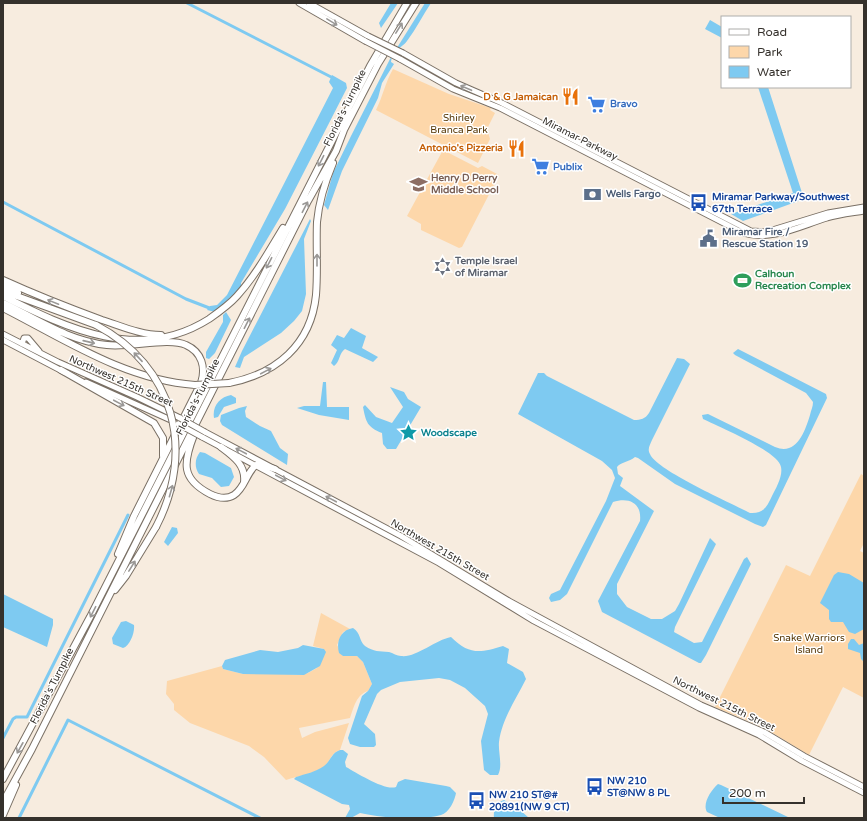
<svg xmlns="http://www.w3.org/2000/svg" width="867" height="821" font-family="'Varela Round',sans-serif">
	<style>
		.green { fill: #fdd7aa }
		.water { fill: #7ecaf1 }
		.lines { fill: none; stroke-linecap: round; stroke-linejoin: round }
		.canal { stroke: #7ecaf1; stroke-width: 3 }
		.primary-casing { stroke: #7a7065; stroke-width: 7 }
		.motorway-casing { stroke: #7a7065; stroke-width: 8 }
		.primary { stroke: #fff; stroke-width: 5 }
		.motorway { stroke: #fff; stroke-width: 6 }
		.primary-bridge-casing { stroke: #7a7065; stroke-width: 7; stroke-linecap: butt }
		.motorway-bridge-casing { stroke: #7a7065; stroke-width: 8; stroke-linecap: butt }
		.primary-bridge { stroke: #fff; stroke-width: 5 }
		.motorway-bridge { stroke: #fff; stroke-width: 6 }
		.oneway { stroke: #9a9896 }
		.labels { text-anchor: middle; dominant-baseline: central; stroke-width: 3; stroke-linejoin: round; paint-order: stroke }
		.food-label { font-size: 10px; font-weight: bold; fill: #c56008; stroke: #fff; text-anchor: end }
		.shop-label { font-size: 10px; font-weight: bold; fill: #366cbe; stroke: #fff; text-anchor: start }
		.street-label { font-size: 10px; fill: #35312c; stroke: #fff }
		.park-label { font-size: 10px; fill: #543503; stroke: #fff }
		.education-label { font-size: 10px; font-weight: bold; fill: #785e54; stroke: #fff; text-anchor: start }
		.service-label { font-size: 10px; font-weight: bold; fill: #4e5e75; stroke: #fff; text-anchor: start }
		.transit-label { font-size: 10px; font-weight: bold; fill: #164399; stroke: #fff; text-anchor: start }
		.worship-label { font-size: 10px; font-weight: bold; fill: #5b616d; stroke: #fff; text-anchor: start }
		.leisure-label { font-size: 10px; font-weight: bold; fill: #27864d; stroke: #fff; text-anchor: start }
		.culture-label { font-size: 10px; font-weight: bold; fill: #0d838f; stroke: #fff; text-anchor: start }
	</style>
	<rect width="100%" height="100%" fill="#f7ecdf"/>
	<path class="green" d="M 393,69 L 449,94 L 491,108 L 490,110 L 495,113 L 487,129 L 490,139 L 478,163 L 376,110 C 383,96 385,83 393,69 Z
		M 443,150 L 478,168 L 482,166 L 499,175 L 462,247 L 459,248 L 421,230 L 421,224 L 407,216 Z
		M 861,474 L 864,476 L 864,543 L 860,551 L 864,553 L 864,698 L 843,687 L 809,755 L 761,726 L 715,707 L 786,565 L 810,576 Z
		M 321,613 L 350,629 L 343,632 L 337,645 L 343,656 L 357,656 L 363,662 L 372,684 L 368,691 C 356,695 354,707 350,718 L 299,728 L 302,738 L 315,732 L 349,723 L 340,750 C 332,752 330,761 325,766 C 314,774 298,776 286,780 L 264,757 L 249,746 L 190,723 L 174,710 L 174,704 L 166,694 L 167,681 L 222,666 L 223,669 L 243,674 L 282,673 L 297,675 L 308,673 L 317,668 L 324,649 L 313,646 Z"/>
	<path class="water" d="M 391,3 L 398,3 L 381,28 L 379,23 Z
		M 425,3 L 431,3 C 423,15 416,29 407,41 C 401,49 393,49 391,62 L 394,64 L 382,83 L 378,98 L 342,171 L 328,210 L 324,205 L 333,173 L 351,136 L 390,59 Z
		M 710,20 L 722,27 L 722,38 L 705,29 Z
		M 332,75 L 346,83 L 347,88 L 285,209 L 241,283 L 241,287 L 215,312 L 207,310 L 210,306 L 217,305 L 227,295 L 333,88 L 329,82 Z
		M 758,87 L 768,87 L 804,199 L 743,221 L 731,214 L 793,193 Z
		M 310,219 L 311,221 L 304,239 L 306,294 L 302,311 L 294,321 L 281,333 L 244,357 L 240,368 L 235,367 L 242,351 Z
		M 226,312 L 231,320 L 215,353 L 209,359 L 206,358 L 206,352 L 223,322 L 223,315 Z
		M 351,328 L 366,336 L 362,348 L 378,357 L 373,362 L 345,349 C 339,353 340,362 334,366 L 331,363 L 337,350 L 331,345 L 337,335 L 344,338 Z
		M 738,349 L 826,394 L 827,398 L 766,525 L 763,527 L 755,524 L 675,484 L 638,458 L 635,457 C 629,462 621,462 617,467 L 618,474 L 623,478 L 620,486 L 654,511 L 617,584 L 617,594 L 627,607 L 651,619 L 662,619 L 675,611 L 679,604 L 710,538 L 716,544 L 675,627 L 674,632 L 694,643 L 702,642 L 744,559 L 747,557 L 751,564 L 706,655 L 701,663 L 699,663 L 602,612 L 598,601 L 640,521 C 642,502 628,497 613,502 L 567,594 L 560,600 L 551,602 L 549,598 L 551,594 L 560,590 L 606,501 L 615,478 L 612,470 L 602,461 L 518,414 L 538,373 L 544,373 L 547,376 L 634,420 C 641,420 645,419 649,413 L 677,358 L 684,359 L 690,364 L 652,440 C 650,445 647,449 650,454 C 656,470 731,503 750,513 C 763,514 767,507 772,496 C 776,488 783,476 781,467 C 778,451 719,427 703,419 L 702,415 L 708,414 L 775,447 C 797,456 805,431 810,415 C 811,410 813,407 813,402 L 806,393 L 735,355 L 733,353 Z
		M 323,382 L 326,382 L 327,407 L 349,407 L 349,420 L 319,415 L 297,408 L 304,406 L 320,406 Z
		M 390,387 L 404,392 L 408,399 L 421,407 L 396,449 L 387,449 L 383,444 L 382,433 C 367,427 366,422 363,407 L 365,405 L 376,417 L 392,423 L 403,407 Z
		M 231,395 L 236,398 L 236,403 L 224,407 L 218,417 L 214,418 C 212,406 220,397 231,395 Z
		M 247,406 L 245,411 L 246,417 L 260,426 L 271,431 L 280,448 L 288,454 L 287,465 L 222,425 L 220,421 L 221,415 L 239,408 Z
		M 200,452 L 205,453 L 231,468 L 234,477 L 229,486 L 221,487 L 212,478 L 199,474 C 194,467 195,458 200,452 Z
		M 172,527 L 177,528 L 178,533 L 168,546 L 164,542 Z
		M 838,572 L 849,574 L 864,583 L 864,629 L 855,634 L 849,632 L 843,622 L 831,622 L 829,619 L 829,610 L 820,603 L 834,575 Z
		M 3,594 L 53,619 L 53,625 L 47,647 L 3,627 Z
		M 126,621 L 134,625 C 135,632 130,646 123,648 L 113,644 L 112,638 L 121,622 Z
		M 353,628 C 361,633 359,641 365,646 C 374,652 379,651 389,652 C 393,653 397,656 401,656 C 416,658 435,640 451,637 C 469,655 480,653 503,646 L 509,649 L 507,663 L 523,672 L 526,679 C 516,699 502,719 499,742 C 498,752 503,766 498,775 L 490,775 L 484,770 L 481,741 L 488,714 L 485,706 L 465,688 L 450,680 L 439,678 L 400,682 L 381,690 L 377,694 L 364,724 L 375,734 L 376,745 L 374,747 L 360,747 L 350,744 L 348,738 L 362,696 L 368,691 L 372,684 L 363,662 L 357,656 L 343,656 L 339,653 C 336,642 340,630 353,628 Z
		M 851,639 L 854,639 L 859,645 L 864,643 L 864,662 L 861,659 L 860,653 L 848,649 L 848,644 Z
		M 303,645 L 324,649 L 326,652 L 320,666 L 304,675 L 243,674 L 223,669 L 222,666 L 225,660 L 260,650 L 278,652 L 298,648 Z
		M 340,750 L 343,750 L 348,754 L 345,762 L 346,767 C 357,773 385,791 396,787 L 398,782 L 405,779 L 446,786 L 450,787 L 456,793 C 455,800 449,813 441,815 C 421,821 381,818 360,813 L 351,818 L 345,818 L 350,809 L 349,805 L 342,804 L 294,779 L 296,777 C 305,774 316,772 324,766 C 331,761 331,753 340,750 Z
		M 718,784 L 721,785 L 790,818 L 720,818 L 707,812 C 702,804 711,790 718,784 Z
		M 504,800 L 520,810 L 529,818 L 494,818 C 493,811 496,802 504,800 Z"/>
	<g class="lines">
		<path class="canal" d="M 187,3 L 335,79
			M 3,202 L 186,299 L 212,309
			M 3,738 L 13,719 L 16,717 L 27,717 L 128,515
			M 19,818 L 68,720 L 260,818"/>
		<defs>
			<path id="primary" d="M 299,3 L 365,41
				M 309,3 L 368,36
				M 403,53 L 456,83 L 502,103 L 751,231 L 766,232 L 828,213 L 864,207
				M 400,59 L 453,89 L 500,108 L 743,233 C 771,242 800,226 827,218 C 839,214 852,213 864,211
				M 3,334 L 58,362 L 137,397 L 180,418
				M 3,340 L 64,372
				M 22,344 L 24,338 L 28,338 L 39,351
				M 86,382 L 173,421
				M 205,432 L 401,536 L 509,601 L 701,705 L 764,732 L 804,756 L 864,787
				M 202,437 L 439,563 L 534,621 L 699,708 L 759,735 L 802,761 L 864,793"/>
			<path id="motorway" d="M 3,280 C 36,295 69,308 102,320 C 121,326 141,335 161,335
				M 3,286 L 18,293
				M 3,291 L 96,325
				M 3,296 C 68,329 140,363 209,319 C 219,312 229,305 237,296 C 256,275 269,251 283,228
				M 3,303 C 37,319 69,341 107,345 C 129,348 169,337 186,345 C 202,352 206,368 201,383 L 134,516 L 118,554
				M 3,308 C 64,339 125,380 195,385
				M 61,370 L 154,423 L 163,438 L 163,456
				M 229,383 C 276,374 311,345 316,295 C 318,270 316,246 317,222 C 319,201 325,182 333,163
				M 194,435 C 183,463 181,479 210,494 C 218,498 226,500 234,495 C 245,488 246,473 256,465 L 262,465 L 275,469
				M 221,447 C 233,456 246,465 244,482
				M 115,590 L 126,576 L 156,527
				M 3,779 L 90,617 L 370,66 L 407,3
				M 3,802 L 32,749 L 308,201 L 336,151 L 344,130 L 378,64 L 416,3
				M 3,815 L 16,785"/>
		</defs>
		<use href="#primary" class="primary-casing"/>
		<use href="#motorway" class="motorway-casing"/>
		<use href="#primary" class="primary"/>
		<use href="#motorway" class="motorway"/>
		<defs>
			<path id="primary-bridge" d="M 368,36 L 403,53
				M 365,41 L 400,59
				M 180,418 L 205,432
				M 178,424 L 202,437"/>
			<path id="motorway-bridge" d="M 96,325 C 174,366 196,450 156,527
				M 195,385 L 229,383"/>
		</defs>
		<use href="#primary-bridge" class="primary-bridge-casing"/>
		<use href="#motorway-bridge" class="motorway-bridge-casing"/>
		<use href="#primary-bridge" class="primary-bridge"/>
		<use href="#motorway-bridge" class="motorway-bridge"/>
	</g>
	<defs><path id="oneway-shaft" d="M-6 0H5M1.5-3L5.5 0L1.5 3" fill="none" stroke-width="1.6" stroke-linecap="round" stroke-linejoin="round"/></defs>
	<g class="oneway">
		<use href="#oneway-shaft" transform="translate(332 22) rotate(31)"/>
		<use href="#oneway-shaft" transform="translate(399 28) rotate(-58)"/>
		<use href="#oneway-shaft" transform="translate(466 88) rotate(-157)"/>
		<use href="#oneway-shaft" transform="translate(321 161) rotate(117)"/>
		<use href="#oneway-shaft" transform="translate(305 207) rotate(-63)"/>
		<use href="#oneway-shaft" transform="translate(317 260) rotate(-90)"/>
		<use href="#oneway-shaft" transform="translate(269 263) rotate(117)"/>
		<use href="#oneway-shaft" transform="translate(53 302) rotate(-158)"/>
		<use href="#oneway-shaft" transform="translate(247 323) rotate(-63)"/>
		<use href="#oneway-shaft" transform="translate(89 342) rotate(13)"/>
		<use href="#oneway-shaft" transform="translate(138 357) rotate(-133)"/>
		<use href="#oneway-shaft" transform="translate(266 371) rotate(-28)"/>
		<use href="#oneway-shaft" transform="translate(119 403) rotate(28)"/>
		<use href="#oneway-shaft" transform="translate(241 451) rotate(-152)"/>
		<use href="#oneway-shaft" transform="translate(281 478) rotate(28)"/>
		<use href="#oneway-shaft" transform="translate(171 491) rotate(-74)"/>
		<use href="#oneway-shaft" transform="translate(331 499) rotate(-152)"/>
		<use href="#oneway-shaft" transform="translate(132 566) rotate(-58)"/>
		<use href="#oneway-shaft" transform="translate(93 612) rotate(117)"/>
		<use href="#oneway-shaft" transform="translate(20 748) rotate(119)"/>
	</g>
	<defs>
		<symbol id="restaurant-bare" viewBox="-9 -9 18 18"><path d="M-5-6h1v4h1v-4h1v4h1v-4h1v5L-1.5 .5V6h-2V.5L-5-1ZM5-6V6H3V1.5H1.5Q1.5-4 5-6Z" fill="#e8710a" stroke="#fff" stroke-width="2.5" paint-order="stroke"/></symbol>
		<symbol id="supermarket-bare" viewBox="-9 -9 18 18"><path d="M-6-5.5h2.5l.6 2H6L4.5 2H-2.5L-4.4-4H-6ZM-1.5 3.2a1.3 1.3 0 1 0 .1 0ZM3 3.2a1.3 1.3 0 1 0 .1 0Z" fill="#3f7fe0" stroke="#fff" stroke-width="2.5" paint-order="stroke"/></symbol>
		<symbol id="school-bare" viewBox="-9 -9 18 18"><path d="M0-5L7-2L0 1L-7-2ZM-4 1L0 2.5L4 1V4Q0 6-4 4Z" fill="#8d6e63" stroke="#fff" stroke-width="2.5" paint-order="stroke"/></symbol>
		<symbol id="bank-bare" viewBox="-9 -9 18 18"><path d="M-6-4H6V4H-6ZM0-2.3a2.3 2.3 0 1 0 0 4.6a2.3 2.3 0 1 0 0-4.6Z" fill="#5c6f8a" stroke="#fff" stroke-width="2.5" paint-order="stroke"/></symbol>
		<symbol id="bus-bare" viewBox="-9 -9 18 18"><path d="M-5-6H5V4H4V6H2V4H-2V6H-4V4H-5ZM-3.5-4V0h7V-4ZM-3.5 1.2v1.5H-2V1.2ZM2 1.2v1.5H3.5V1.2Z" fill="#1a4fb4" stroke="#fff" stroke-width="2.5" paint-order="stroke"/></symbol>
		<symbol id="civic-bare" viewBox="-9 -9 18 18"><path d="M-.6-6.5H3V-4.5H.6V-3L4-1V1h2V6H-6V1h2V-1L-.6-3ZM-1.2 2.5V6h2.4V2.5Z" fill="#5c6f8a" stroke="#fff" stroke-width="2.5" paint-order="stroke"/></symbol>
		<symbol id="synagogue-bare" viewBox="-9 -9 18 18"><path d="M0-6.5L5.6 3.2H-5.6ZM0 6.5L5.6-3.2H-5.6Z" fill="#6b7280" stroke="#fff" stroke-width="2.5" paint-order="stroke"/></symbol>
		<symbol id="stadium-bare" viewBox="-9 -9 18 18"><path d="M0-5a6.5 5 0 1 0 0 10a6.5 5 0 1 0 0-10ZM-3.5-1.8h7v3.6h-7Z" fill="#2e9e5b" stroke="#fff" stroke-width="2.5" paint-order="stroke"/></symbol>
		<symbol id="sight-bare" viewBox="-9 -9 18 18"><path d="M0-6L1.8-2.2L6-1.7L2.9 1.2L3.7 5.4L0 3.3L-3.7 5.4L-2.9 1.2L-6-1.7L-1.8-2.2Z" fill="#0f9aa8" stroke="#fff" stroke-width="2.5" paint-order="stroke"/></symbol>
	</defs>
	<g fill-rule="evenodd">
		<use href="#restaurant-bare" x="558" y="84" width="25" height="25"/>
		<use href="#supermarket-bare" x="584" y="92" width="25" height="25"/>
		<use href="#restaurant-bare" x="504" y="136" width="25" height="25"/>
		<use href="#supermarket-bare" x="528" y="154" width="25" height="25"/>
		<use href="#school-bare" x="406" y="172" width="25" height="25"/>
		<use href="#bank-bare" x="580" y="182" width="25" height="25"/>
		<use href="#bus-bare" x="686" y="190" width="25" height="25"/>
		<use href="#civic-bare" x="696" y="226" width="25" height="25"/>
		<use href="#synagogue-bare" x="430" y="254" width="25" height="25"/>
		<use href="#stadium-bare" x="730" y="268" width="25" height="25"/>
		<use href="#sight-bare" x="396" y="420" width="25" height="25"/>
		<use href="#bus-bare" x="582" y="774" width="25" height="25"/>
		<use href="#bus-bare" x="464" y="788" width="25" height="25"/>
	</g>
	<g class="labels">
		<g class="food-label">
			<text x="558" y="97">D &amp; G Jamaican</text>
			<text x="503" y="148">Antonio's Pizzeria</text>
		</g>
		<g class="shop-label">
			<text x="610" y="104">Bravo</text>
			<text x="553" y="167">Publix</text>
		</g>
		<g class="street-label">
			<text transform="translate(345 108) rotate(-64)">Florida's Turnpike</text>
			<text transform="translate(580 139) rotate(27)">Miramar Parkway</text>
			<text transform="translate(121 381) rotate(24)">Northwest 215th Street</text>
			<text transform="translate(198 397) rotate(-63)">Florida's Turnpike</text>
			<text transform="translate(440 550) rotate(30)">Northwest 215th Street</text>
			<text transform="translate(52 686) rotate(-63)">Florida's Turnpike</text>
			<text transform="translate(724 704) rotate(26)">Northwest 215th Street</text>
		</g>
		<g class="park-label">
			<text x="459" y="118">Shirley<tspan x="459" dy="12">Branca Park</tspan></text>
			<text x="809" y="638">Snake Warriors<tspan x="809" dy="12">Island</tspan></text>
		</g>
		<g class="education-label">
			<text x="431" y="178">Henry D Perry<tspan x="431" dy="12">Middle School</tspan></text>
		</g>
		<g class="service-label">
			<text x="606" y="194">Wells Fargo</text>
			<text x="722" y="232">Miramar Fire /<tspan x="722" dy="12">Rescue Station 19</tspan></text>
		</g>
		<g class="transit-label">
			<text x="712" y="197">Miramar Parkway/Southwest<tspan x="712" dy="12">67th Terrace</tspan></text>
			<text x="607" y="781">NW 210<tspan x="607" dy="12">ST@NW 8 PL</tspan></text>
			<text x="489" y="795">NW 210 ST@#<tspan x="489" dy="12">20891(NW 9 CT)</tspan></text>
		</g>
		<g class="worship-label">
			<text x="455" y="261">Temple Israel<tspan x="455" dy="12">of Miramar</tspan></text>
		</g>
		<g class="leisure-label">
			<text x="755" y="274">Calhoun<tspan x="755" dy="12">Recreation Complex</tspan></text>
		</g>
		<g class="culture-label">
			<text x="421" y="433">Woodscape</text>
		</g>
	</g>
	<rect width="867" height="821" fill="none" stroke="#35312c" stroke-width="8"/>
	<rect x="721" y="16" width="130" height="72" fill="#ffffff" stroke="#aeadab"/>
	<rect x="729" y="29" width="20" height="6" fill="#ffffff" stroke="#aeadab"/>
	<text x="757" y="36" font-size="12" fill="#35312c">Road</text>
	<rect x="729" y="46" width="20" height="12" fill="#fdd7aa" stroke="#aeadab"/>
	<text x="757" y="56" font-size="12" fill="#35312c">Park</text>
	<rect x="729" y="66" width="20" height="12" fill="#7ecaf1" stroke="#aeadab"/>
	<text x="757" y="76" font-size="12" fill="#35312c">Water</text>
	<path d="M723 797v6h81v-6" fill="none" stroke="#35312c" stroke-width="2"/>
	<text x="729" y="797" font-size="12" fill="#35312c" stroke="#ffffff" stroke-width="3" paint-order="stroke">200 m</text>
</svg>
